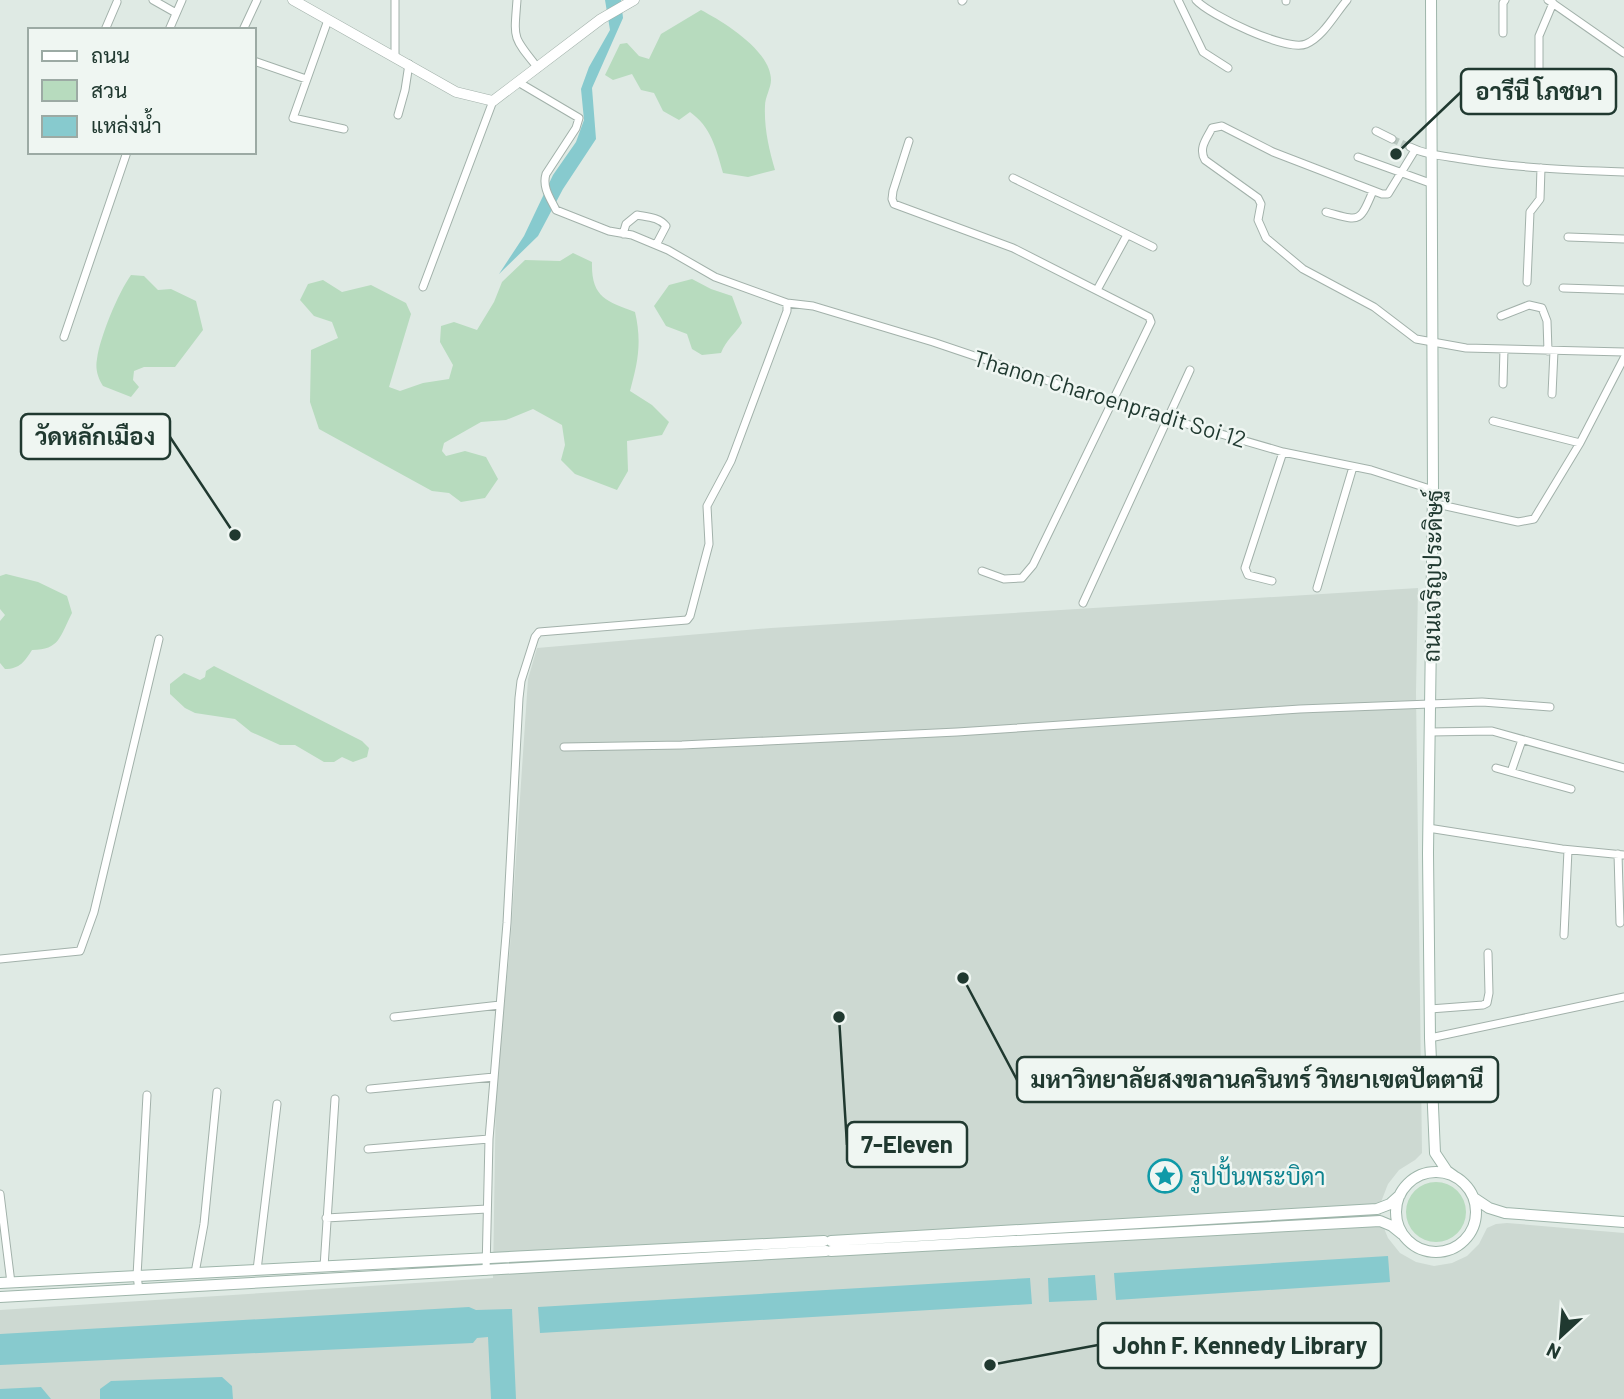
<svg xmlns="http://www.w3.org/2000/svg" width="1624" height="1399" font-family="Barlow,Sarabun,sans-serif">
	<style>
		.built { fill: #cdd9d2 }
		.green { fill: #b7dbbe }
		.water { fill: #87cace }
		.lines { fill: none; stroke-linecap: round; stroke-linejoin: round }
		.minor-tunnel { stroke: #b9c7c0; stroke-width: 7; stroke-dasharray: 7 3.5; stroke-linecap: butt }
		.minor-casing { stroke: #a2b1aa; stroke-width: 9 }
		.tertiary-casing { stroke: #a2b1aa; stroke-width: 11 }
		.secondary-casing { stroke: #9eb5aa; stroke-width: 12 }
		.minor { stroke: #fff; stroke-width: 7 }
		.tertiary { stroke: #fff; stroke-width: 10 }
		.secondary { stroke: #fff; stroke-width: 10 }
		.labels { text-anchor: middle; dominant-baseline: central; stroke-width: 5; stroke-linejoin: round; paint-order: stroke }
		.street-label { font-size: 23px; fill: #203930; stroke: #eff6f2 }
		.culture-label { font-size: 23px; fill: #0d838f; stroke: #eff6f2; text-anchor: start }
		.leader { fill: none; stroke: #203930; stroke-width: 2.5 }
		.callout-dot { fill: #203930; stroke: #eff6f2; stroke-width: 2.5 }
		.callout { fill: #eff6f2; stroke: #203930; stroke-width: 2.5 }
		.callout-label { font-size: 24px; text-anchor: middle; font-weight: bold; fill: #203930 }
	</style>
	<rect width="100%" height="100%" fill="#dfeae4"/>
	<path class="built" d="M 1418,588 L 1416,692 L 1422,1153 L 1415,1160 L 1399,1170 L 1388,1184 L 1381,1202 L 1381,1221 L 1388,1238 L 1400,1253 L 1416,1262 L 1434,1266 L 1452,1263 L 1467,1256 L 1479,1244 L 1487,1228 L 1496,1224 L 1507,1223 L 1624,1233 L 1624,1399 L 0,1399 L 0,1310 L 493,1278 L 496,1086 L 510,947 L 528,679 L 537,648 L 771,628 Z"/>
	<path class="green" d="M 701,10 C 724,22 771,51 771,80 C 771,88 765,97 765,106 C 764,128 769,149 775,170 L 748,177 L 723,173 C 716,148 711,127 690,112 L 679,120 L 663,111 L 654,93 L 641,90 L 632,74 L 613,80 L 605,75 L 620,44 L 627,43 L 639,56 L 649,59 L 661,34 Z
		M 573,253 L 592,262 C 591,297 606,301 635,312 C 642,342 638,362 630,391 L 652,405 L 669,422 L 662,435 L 627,441 L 628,471 L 617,490 L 575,474 L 561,460 L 565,445 L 562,425 L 533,409 L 506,420 L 481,422 L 444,443 L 442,451 L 446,456 L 465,451 L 486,457 L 498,479 L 485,498 L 461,502 L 449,493 L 432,491 L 319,429 L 310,402 L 311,350 L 338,338 L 332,322 L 314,316 L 300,300 L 308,284 L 323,280 L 342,292 L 371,285 L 406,303 L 411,314 L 389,387 L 400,391 L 423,383 L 449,379 L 453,365 L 440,342 L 441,326 L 454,322 L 477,330 L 494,302 L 502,282 L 525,260 L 560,261 Z
		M 131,275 L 144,276 L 158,290 L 171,289 L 196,301 L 203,330 L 175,367 L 144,367 L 134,371 L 133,380 L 139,387 L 131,397 L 103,386 C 98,378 95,369 97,359 C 100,337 118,293 131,275 Z
		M 692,279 L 711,289 L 732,296 L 742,323 C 735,334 726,340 721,353 L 702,355 L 692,349 L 687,334 L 666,326 L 654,306 L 669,285 Z
		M 6,574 L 38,582 L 67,596 L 72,613 C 60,636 60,650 32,650 C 25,661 20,669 5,669 L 0,663 L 0,621 L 5,615 L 0,609 L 0,576 Z
		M 214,666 L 362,741 L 369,748 L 367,757 L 353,762 L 342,757 L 334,762 L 324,762 L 295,745 L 280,745 L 251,732 L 235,719 L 195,713 L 185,708 L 170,694 L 170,684 L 184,673 L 200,680 L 205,677 L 206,671 Z
		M1406 1212a30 30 0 1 1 60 0a30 30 0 1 1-60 0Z"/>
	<path class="water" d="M 605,0 L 621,0 L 623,18 L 592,88 L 596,139 L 563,189 L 538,236 L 499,274 L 524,236 L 553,175 L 576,142 L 584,120 L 581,89 L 589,67 L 610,30 Z
		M 1388,1256 L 1390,1282 L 1116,1300 L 1114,1273 Z
		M 1095,1275 L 1097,1300 L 1049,1302 L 1048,1278 Z
		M 1030,1278 L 1032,1304 L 540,1333 L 538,1307 Z
		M 469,1307 L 476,1310 L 512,1309 L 516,1399 L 491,1399 L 488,1337 L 477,1338 L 473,1343 L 0,1365 L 0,1334 Z
		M 222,1377 L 232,1386 L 233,1399 L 100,1399 L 100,1389 L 111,1381 Z
		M 41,1387 L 51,1399 L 0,1399 L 0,1389 Z"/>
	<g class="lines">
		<path class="minor-tunnel" d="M 1392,139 L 1410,147"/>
		<defs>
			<path id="minor" d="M 153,0 L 176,13
				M 517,0 C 514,40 512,36 538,68
				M 1178,0 L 1203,52 L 1228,68
				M 1196,0 C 1209,15 1287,52 1306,44 C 1323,37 1335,14 1347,0
				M 1286,0 L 1286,1
				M 1548,0 L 1624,53
				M 962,1 L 963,0
				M 328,20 L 293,118 L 344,129
				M 105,30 L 117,2
				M 169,30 L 182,0
				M 243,30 L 257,0
				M 1503,33 L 1503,3 L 1505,0
				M 395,56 L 395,0
				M 254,61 L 306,79
				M 1486,78 L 1539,78
				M 1539,103 L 1539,36 L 1553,3
				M 398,115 L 405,90 L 409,64
				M 1376,131 L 1392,139
				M 909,141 L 893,191 L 892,199 L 894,204 L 1013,248 L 1149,317 L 1151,322 L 1033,565 L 1022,578 L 1004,579 L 982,571
				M 1410,147 C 1426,155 1444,156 1462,159 C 1516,168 1570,170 1624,172
				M 1415,150 L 1388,194 L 1382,194 L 1273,152 L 1222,126 L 1212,128 C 1207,138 1198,148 1205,160 L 1258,198 L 1261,204 L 1258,220 L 1266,238 L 1303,269 L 1374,307 L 1416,339 L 1466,348 L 1624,352
				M 1358,157 L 1430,183
				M 1013,178 L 1153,247
				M 1326,212 C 1360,221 1359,224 1373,191
				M 623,234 L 626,224 L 637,215 C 647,217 659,217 666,226 L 656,245
				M 1568,237 L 1624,239
				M 1527,282 L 1530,212 L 1540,199 L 1541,168
				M 423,287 L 493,101
				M 1563,288 L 1624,290
				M 1097,290 L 1127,235
				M 787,303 L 813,306 L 933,342 L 1111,402 L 1283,452 L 1371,470 L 1433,490
				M 1501,316 L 1529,305 L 1542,308 L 1547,321 L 1548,351
				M 64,337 L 127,152
				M 1503,384 L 1504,349
				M 1552,394 L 1554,351
				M 1493,421 L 1580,443
				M 1432,503 L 1518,522 L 1534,519 L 1580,443 L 1624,358
				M 1272,581 L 1248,575 L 1245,568 L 1283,452
				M 1317,588 L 1353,467
				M 1083,603 L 1190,370
				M 1430,732 L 1492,731 L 1624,768
				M 564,747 L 682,745 L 957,732 L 1300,709 L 1482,702 L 1550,707
				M 1496,768 L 1571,789
				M 1511,772 L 1522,740
				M 1428,828 L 1562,849 L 1624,855
				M 1618,854 L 1620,923
				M 1564,935 L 1568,850
				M 0,959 L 80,951 L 94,912 L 159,639
				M 1430,1009 L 1483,1005 L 1487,1003 L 1489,993 L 1488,953
				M 394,1017 L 500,1005
				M 1430,1038 L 1624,997
				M 370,1089 L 494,1077
				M 368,1149 L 489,1139
				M 0,1194 L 11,1283
				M 326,1218 L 487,1209
				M 324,1267 L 335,1099
				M 257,1270 L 277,1104
				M 486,1271 L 489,1139 L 507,923 L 519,698 L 521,681 L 535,637 L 539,632 L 687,620 L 690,616 L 709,544 L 707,506 L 731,461 L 787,311 L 787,303 L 715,277 L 668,250 L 632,235 L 609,231 L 556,210 C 550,198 542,187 546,174 L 576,128 L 579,118 L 518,82
				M 195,1273 L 204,1224 L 217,1092
				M 139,1290 L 137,1276 L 147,1095"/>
			<path id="tertiary" d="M 293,0 L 456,92 L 493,101 L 601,19 L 634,0"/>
			<path id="secondary" d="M 1431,0 L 1433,490 L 1428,853 L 1430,1038 L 1435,1153 L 1447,1171 L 1454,1176
				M1396 1212a40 40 0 1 1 80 0a40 40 0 1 1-80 0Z
				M 1474,1198 L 1489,1208 L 1505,1213 L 1624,1222
				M 831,1241 L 1377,1209 L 1390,1204 L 1400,1195
				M 831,1251 L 1380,1221 L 1392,1226 L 1402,1234
				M 0,1283 L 824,1241
				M 0,1297 L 826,1251"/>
		</defs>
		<use href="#minor" class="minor-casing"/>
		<use href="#tertiary" class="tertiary-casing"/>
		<use href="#secondary" class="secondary-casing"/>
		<use href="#minor" class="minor"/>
		<use href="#tertiary" class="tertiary"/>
		<use href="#secondary" class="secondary"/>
	</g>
	<defs>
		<symbol id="sight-ring" viewBox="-11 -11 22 22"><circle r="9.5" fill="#eff6f2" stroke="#0f9aa8" stroke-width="1.5"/><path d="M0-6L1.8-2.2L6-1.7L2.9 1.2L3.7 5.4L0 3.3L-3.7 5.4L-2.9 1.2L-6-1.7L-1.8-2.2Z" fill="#0f9aa8"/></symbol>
	</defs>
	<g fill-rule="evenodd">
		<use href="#sight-ring" x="1146" y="1157" width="38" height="38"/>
	</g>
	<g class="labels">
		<g class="street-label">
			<text transform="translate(1110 398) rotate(17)">Thanon Charoenpradit Soi 12</text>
			<text transform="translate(1432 576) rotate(-89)">ถนนเจริญประดิษฐ์</text>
		</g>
		<g class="culture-label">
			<text x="1190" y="1176">รูปปั้นพระบิดา</text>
		</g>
	</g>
	<path class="leader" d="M1396 154L1461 92M235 535L170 437M963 978L1017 1080M839 1017L847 1145M990 1365L1098 1345"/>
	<g class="callout-dot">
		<circle cx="1396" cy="154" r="7"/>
		<circle cx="235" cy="535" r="7"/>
		<circle cx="963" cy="978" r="7"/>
		<circle cx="839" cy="1017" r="7"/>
		<circle cx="990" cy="1365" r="7"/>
	</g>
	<g class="callout">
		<rect x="1461" y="69" width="155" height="45" rx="7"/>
		<rect x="21" y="414" width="149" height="45" rx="7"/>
		<rect x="1017" y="1057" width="481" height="45" rx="7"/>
		<rect x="847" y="1122" width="120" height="45" rx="7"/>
		<rect x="1098" y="1323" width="283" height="45" rx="7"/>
	</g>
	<g class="callout-label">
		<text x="1539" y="100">อารีนี โภชนา</text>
		<text x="95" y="445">วัดหลักเมือง</text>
		<text x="1257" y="1088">มหาวิทยาลัยสงขลานครินทร์ วิทยาเขตปัตตานี</text>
		<text x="907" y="1153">7-Eleven</text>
		<text x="1240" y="1354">John F. Kennedy Library</text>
	</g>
	<rect x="28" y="28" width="228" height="126" fill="#eff6f2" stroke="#9caaa4" stroke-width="2"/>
	<rect x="42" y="51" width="35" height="10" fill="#ffffff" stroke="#9caaa4" stroke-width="2"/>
	<text x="91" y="63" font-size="21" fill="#203930">ถนน</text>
	<rect x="42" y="80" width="35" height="21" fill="#b7dbbe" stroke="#9caaa4" stroke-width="2"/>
	<text x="91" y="98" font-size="21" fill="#203930">สวน</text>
	<rect x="42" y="116" width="35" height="21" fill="#87cace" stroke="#9caaa4" stroke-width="2"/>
	<text x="91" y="133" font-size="21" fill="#203930">แหล่งน้ำ</text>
	<g transform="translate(1561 1336) rotate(206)" stroke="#eff6f2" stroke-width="5" paint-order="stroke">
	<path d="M0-5L12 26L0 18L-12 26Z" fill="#203930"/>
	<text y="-10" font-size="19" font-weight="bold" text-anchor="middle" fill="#203930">N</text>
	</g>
</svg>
